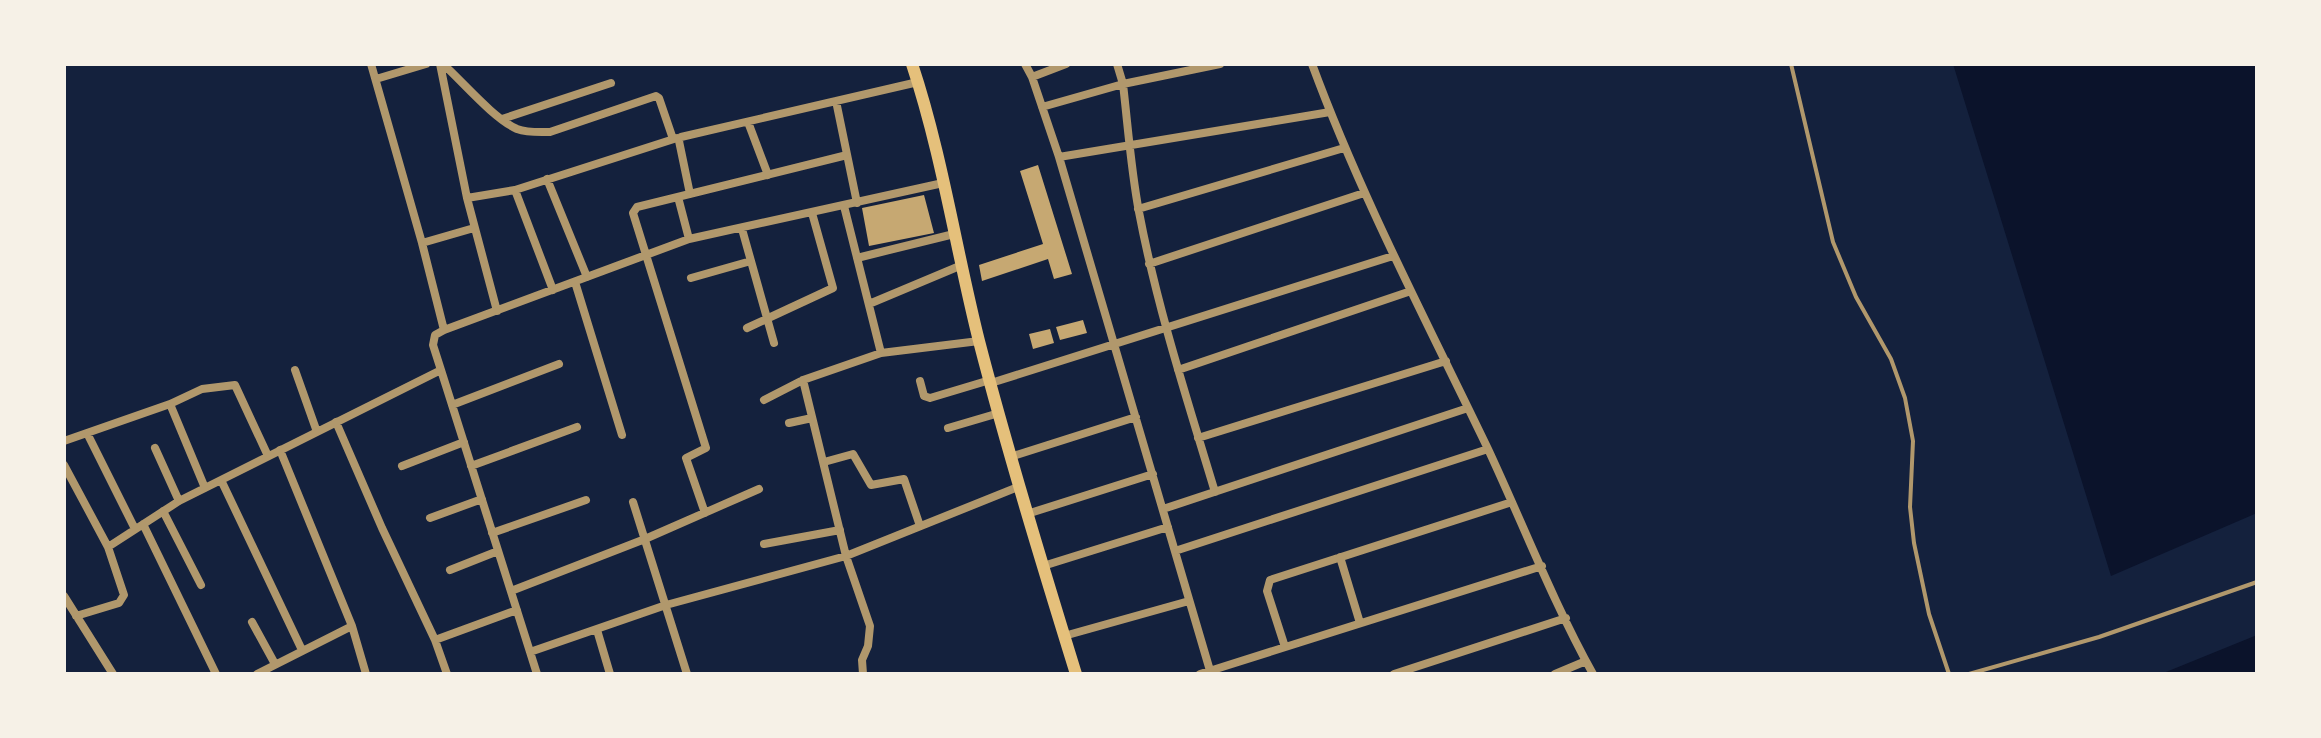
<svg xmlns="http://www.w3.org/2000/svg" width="2321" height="738" font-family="Literata,serif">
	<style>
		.water { fill: #0b132b }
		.building { fill: #c6a872 }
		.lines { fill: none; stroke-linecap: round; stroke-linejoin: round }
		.service { stroke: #b1986c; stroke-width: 4 }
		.minor { stroke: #b1986c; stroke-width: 8 }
		.primary { stroke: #e5c07b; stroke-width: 12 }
	</style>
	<rect width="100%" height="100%" fill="#14213d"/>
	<path class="water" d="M 1953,64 L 2257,64 L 2257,513 L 2111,576 Z
		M 2257,634 L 2257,674 L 2161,674 L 2257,635 Z"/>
	<path class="building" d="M 1038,165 L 1072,274 L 1054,279 L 1048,259 L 982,281 L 979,265 L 1043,244 L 1020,171 Z
		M 924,195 L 934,233 L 869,246 L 862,208 Z
		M 1083,320 L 1087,333 L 1060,340 L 1056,327 Z
		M 1050,329 L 1054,343 L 1033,349 L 1029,334 Z"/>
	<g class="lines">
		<path class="service" d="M 1791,64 L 1833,242 L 1856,297 L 1891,359 L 1905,398 L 1913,441 L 1910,507 L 1914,543 L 1929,614 L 1949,674
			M 1969,674 L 2099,637 L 2257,582"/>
		<path class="minor" d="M 371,64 L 422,243 L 444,330
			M 440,64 L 467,198 L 497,311
			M 443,64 C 464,83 493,118 517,129 C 528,133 539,132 550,132 L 656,96 L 659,98 L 673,139
			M 1025,64 L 1032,77 L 1059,157 L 1211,674
			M 1117,64 L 1123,84 C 1128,127 1131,170 1139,212 C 1157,307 1187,399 1215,492
			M 1312,64 C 1361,197 1427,322 1488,449 C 1523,524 1553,602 1593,674
			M 1032,77 L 1066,64
			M 376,79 L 426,64
			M 836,101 L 857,203
			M 1042,107 L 1123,84 L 1220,64
			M 502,119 L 611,83
			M 748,122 L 768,175
			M 1059,157 L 1330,112
			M 547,179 L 587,277
			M 515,190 L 553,290
			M 690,194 L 679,141 L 681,137 L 918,82
			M 678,197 L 689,239
			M 467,198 L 515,190 L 677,138
			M 844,206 L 881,353
			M 1138,209 L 1344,148
			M 742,229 L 774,343
			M 422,243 L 474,228
			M 857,258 L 954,234
			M 1149,264 L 1364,193
			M 691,278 L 751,261
			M 575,282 L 622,435
			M 869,304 L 962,265
			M 747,328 L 833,288 L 812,213
			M 295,370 L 317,432
			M 1178,370 L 1411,291
			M 803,380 L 846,556 L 870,626 L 868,646 L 862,660 L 863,674
			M 920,381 L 924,396 L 930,398 L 990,380
			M 991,383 L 1393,256
			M 764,400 L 803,380 L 881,353 L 979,341
			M 170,404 L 205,488
			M 452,405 L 559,364
			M 336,422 L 382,528 L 435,640 L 447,674
			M 789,423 L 812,418
			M 948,428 L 999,413
			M 87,433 L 135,529
			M 1198,438 L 1446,361
			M 64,441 L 170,404 L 202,389 L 235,385 L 268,456
			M 155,448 L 179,501
			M 280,450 L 352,626 L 366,674
			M 1010,457 L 1136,417
			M 824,462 L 853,454 L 871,485 L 904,479 L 920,526
			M 64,465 L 108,547 L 124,595 L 119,603 L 76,616
			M 402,466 L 464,442
			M 471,466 L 577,427
			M 221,480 L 302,650
			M 633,502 L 687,674
			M 1163,509 L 1468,408
			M 163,511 L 201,585
			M 705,513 L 686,458 L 706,448 L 633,213 L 637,207 L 847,155
			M 1027,514 L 1153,474
			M 430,518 L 482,499
			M 143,524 L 216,674
			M 492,533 L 586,500
			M 764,544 L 840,530
			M 108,547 L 179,501 L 441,370
			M 1175,551 L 1488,449
			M 1340,557 L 1360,623
			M 1043,566 L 1168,527
			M 450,570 L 498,551
			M 511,591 L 645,539 L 759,489
			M 64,596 L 113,674
			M 252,622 L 275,664
			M 597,630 L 610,674
			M 1064,636 L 1189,601
			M 435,640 L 517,610
			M 1285,647 L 1267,591 L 1270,580 L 1512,502
			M 530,652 L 666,605 L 846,556 L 1018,487
			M 257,674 L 352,626
			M 537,674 L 441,370 L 433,345 L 435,335 L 444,330 L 689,239 L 943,183
			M 1200,674 L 1542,566
			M 1394,674 L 1566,618
			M 1555,674 L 1586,661"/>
		<path class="primary" d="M 912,64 C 942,154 956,250 979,341 C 1008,453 1042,564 1076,674"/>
	</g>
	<rect width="2321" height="738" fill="none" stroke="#f6f1e7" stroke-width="132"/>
</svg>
